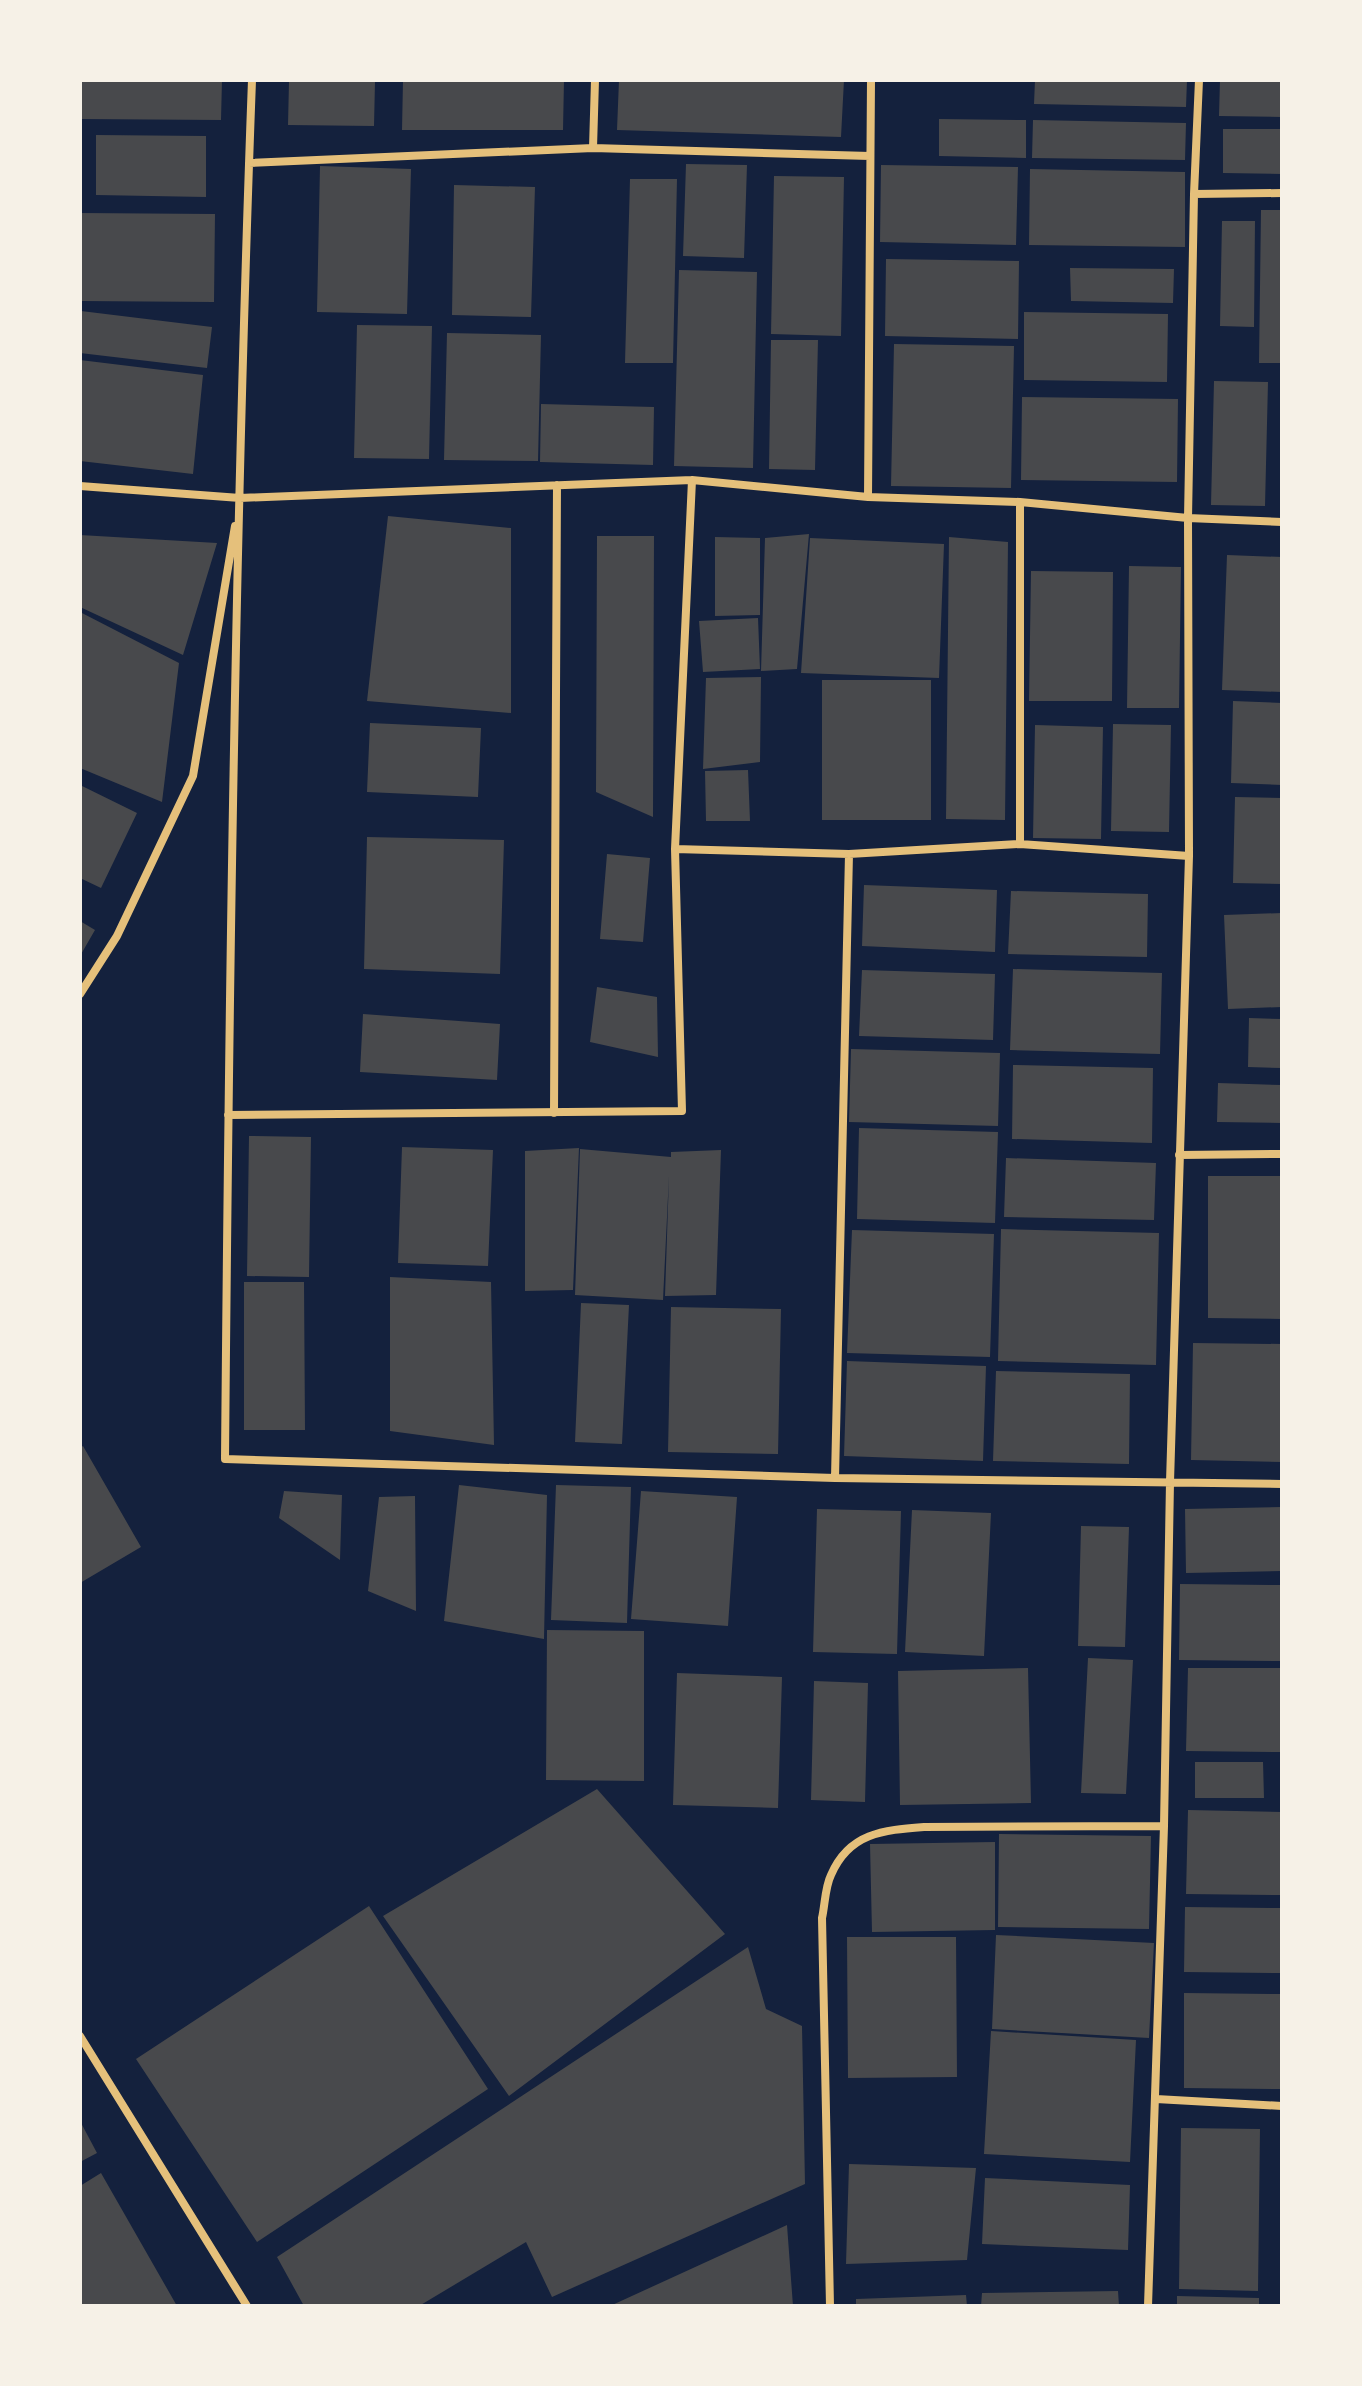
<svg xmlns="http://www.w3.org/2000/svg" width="1362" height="2386" font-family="'IBM Plex Sans',sans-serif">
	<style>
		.building { fill: #48494c }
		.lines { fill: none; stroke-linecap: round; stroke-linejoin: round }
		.minor { stroke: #e5c07b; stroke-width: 8 }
	</style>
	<rect width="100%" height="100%" fill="#14213d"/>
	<path class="building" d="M 80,80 L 222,80 L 221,120 L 80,119 Z
		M 403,80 L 564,80 L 563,130 L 402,130 Z
		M 619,80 L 844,80 L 841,137 L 617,130 Z
		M 1035,80 L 1187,80 L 1186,107 L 1034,104 Z
		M 1220,80 L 1282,80 L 1282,117 L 1219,116 Z
		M 289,81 L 375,82 L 374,126 L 288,125 Z
		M 939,119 L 1026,120 L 1026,158 L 939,156 Z
		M 1033,120 L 1186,123 L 1185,160 L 1032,158 Z
		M 1223,129 L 1282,129 L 1282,174 L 1223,173 Z
		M 96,135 L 206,136 L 206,197 L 96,195 Z
		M 686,164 L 747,165 L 744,258 L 683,256 Z
		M 881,165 L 1018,167 L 1016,245 L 880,242 Z
		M 320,166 L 411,169 L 407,314 L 317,312 Z
		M 1030,169 L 1185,172 L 1185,247 L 1029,245 Z
		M 774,176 L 844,177 L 841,336 L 771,334 Z
		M 630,179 L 677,179 L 673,363 L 625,363 Z
		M 454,185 L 535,187 L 531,317 L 452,315 Z
		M 1261,210 L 1282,210 L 1282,363 L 1259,363 Z
		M 80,213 L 215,214 L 214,302 L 80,301 Z
		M 1222,221 L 1255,221 L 1254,327 L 1220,326 Z
		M 886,259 L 1019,261 L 1018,339 L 885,336 Z
		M 1070,268 L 1174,269 L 1173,303 L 1071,301 Z
		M 679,270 L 757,272 L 753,468 L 674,466 Z
		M 81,311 L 212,327 L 207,368 L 80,353 Z
		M 1024,312 L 1168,314 L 1167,382 L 1024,380 Z
		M 357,325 L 432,326 L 429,459 L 354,458 Z
		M 447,333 L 541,335 L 538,461 L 444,460 Z
		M 771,340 L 818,340 L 815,470 L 769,469 Z
		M 894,344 L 1014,346 L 1011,488 L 891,486 Z
		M 80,360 L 203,375 L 193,474 L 80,461 Z
		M 1214,381 L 1268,382 L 1265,506 L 1211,505 Z
		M 1022,397 L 1178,399 L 1177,482 L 1021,480 Z
		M 541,404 L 654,407 L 653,465 L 540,462 Z
		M 388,516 L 511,528 L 511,713 L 367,701 Z
		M 809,534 L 797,669 L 761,671 L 765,538 Z
		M 80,535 L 217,543 L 183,655 L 80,607 Z
		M 597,536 L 654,536 L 653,817 L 596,792 Z
		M 715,537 L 760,538 L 760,615 L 715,616 Z
		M 949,537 L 1008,542 L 1005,820 L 946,819 Z
		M 810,538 L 944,544 L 939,678 L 801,673 Z
		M 1227,555 L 1282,557 L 1282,692 L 1222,690 Z
		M 1129,566 L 1181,567 L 1179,708 L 1127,708 Z
		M 1031,571 L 1113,572 L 1112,701 L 1029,701 Z
		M 80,612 L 179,663 L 162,802 L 80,768 Z
		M 758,618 L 760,669 L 703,672 L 699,621 Z
		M 761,677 L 760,762 L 703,769 L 706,678 Z
		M 822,680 L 931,680 L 931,820 L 822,820 Z
		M 1233,701 L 1282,703 L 1282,785 L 1231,783 Z
		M 370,723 L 481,728 L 478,797 L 367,792 Z
		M 1113,724 L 1171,725 L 1169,832 L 1111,831 Z
		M 1035,725 L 1103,727 L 1101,839 L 1033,838 Z
		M 748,770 L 750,821 L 706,821 L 705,771 Z
		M 80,785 L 137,813 L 101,888 L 80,878 Z
		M 1235,797 L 1282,798 L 1282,884 L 1233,883 Z
		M 367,837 L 504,840 L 500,974 L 364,969 Z
		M 607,854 L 650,858 L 643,942 L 600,939 Z
		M 864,885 L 997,890 L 995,952 L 862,946 Z
		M 1011,891 L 1148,894 L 1147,957 L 1008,954 Z
		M 1282,913 L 1282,1007 L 1228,1009 L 1224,915 Z
		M 80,921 L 95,930 L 80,956 Z
		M 1013,969 L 1162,973 L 1160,1054 L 1010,1050 Z
		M 862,970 L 995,974 L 993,1040 L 859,1036 Z
		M 597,987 L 657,997 L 658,1057 L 590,1042 Z
		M 363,1014 L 500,1024 L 497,1080 L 360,1072 Z
		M 1249,1018 L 1282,1019 L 1282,1068 L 1248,1067 Z
		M 851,1049 L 1000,1053 L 998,1126 L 849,1122 Z
		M 1013,1065 L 1153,1068 L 1152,1143 L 1012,1139 Z
		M 1218,1083 L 1282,1085 L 1282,1123 L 1217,1122 Z
		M 859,1128 L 998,1132 L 995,1223 L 857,1219 Z
		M 249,1136 L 311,1137 L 309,1277 L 247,1276 Z
		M 402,1147 L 493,1150 L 488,1266 L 398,1263 Z
		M 579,1148 L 573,1290 L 525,1291 L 525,1151 Z
		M 580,1149 L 671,1157 L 671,1152 L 721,1150 L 716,1295 L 665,1296 L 669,1176 L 663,1300 L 575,1295 Z
		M 1006,1158 L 1156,1163 L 1154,1220 L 1004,1217 Z
		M 1208,1176 L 1282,1176 L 1282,1319 L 1208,1318 Z
		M 1001,1229 L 1159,1233 L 1156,1365 L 998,1361 Z
		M 852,1230 L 994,1234 L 990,1357 L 847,1353 Z
		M 390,1277 L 491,1282 L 494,1445 L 390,1431 Z
		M 244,1282 L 304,1282 L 305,1430 L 244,1430 Z
		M 581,1303 L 629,1305 L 622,1444 L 575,1442 Z
		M 671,1307 L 781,1309 L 778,1454 L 668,1452 Z
		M 1193,1343 L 1282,1344 L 1282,1462 L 1191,1460 Z
		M 847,1361 L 986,1366 L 983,1461 L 844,1456 Z
		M 996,1371 L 1130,1374 L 1129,1464 L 993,1461 Z
		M 83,1446 L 141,1547 L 80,1583 L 80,1448 Z
		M 459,1485 L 547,1495 L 544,1639 L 444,1621 Z
		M 556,1485 L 631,1487 L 627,1623 L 551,1620 Z
		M 284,1491 L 342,1495 L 340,1560 L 279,1518 Z
		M 641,1491 L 737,1497 L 728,1626 L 631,1619 Z
		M 415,1496 L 416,1611 L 368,1591 L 379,1497 Z
		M 1282,1507 L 1282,1571 L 1186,1573 L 1185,1509 Z
		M 817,1509 L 901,1511 L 897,1654 L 813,1652 Z
		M 912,1510 L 991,1513 L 984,1656 L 905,1652 Z
		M 1081,1526 L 1129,1527 L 1125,1647 L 1078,1646 Z
		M 1180,1584 L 1282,1585 L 1282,1661 L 1179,1660 Z
		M 547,1630 L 644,1631 L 644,1781 L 546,1780 Z
		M 1088,1658 L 1133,1660 L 1126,1794 L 1081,1793 Z
		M 1028,1668 L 1031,1803 L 900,1805 L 898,1671 Z
		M 1188,1668 L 1282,1668 L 1282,1752 L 1186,1751 Z
		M 677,1673 L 782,1677 L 778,1808 L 673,1805 Z
		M 814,1681 L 868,1683 L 865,1802 L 811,1800 Z
		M 1195,1762 L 1263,1762 L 1264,1798 L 1195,1798 Z
		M 597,1789 L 725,1934 L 509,2096 L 383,1916 Z
		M 1188,1810 L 1282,1812 L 1282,1895 L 1186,1894 Z
		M 999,1834 L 1151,1836 L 1149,1929 L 998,1927 Z
		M 995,1842 L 995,1930 L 872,1932 L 870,1844 Z
		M 369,1906 L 488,2089 L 257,2242 L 136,2059 Z
		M 1185,1907 L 1282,1908 L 1282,1973 L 1184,1972 Z
		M 996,1935 L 1154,1943 L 1149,2038 L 992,2029 Z
		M 847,1937 L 956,1937 L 957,2077 L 848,2078 Z
		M 748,1947 L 766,2009 L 802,2026 L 805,2184 L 552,2297 L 526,2242 L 419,2306 L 304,2306 L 277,2257 Z
		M 1184,1993 L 1282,1994 L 1282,2089 L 1184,2088 Z
		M 991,2031 L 1136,2040 L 1130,2162 L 984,2154 Z
		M 80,2121 L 97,2153 L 80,2162 Z
		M 1181,2128 L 1260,2129 L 1258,2291 L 1179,2289 Z
		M 849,2164 L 976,2168 L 967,2260 L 846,2264 Z
		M 101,2173 L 177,2306 L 80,2306 L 80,2186 Z
		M 985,2178 L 1130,2185 L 1128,2250 L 982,2244 Z
		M 787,2225 L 793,2306 L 610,2306 Z
		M 1118,2291 L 1119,2306 L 981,2306 L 982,2293 Z
		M 966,2295 L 967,2306 L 856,2306 L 856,2299 Z
		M 1177,2296 L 1259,2298 L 1259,2306 L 1177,2306 Z"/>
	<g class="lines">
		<path class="minor" d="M 252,80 C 235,539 229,999 225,1459 L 835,1478 L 1282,1484
			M 593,148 L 595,80
			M 249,163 L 593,148 L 870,156
			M 1194,194 L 1282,193
			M 80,486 L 240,498 L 692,480 L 868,497 L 1020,502 L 1188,518 L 1282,522
			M 868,497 L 871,80
			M 1020,502 L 1020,844
			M 675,849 L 849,854 L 1020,844 L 1189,856
			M 80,994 L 117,936 L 193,776 L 235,526
			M 554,1113 L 557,485
			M 228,1115 L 682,1111 L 675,849 L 692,480
			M 1179,1155 L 1282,1154
			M 835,1478 L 849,854
			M 80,2036 L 247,2306
			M 1156,2099 L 1282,2106
			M 830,2306 L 822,1918 C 825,1905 825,1887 831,1875 C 849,1833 883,1830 924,1827 L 1164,1826
			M 1148,2306 L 1164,1826 L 1170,1482 L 1189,856 L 1188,518 L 1194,194 L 1199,80"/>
	</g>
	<rect width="1362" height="2386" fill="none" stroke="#f6f1e7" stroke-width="164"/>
</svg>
